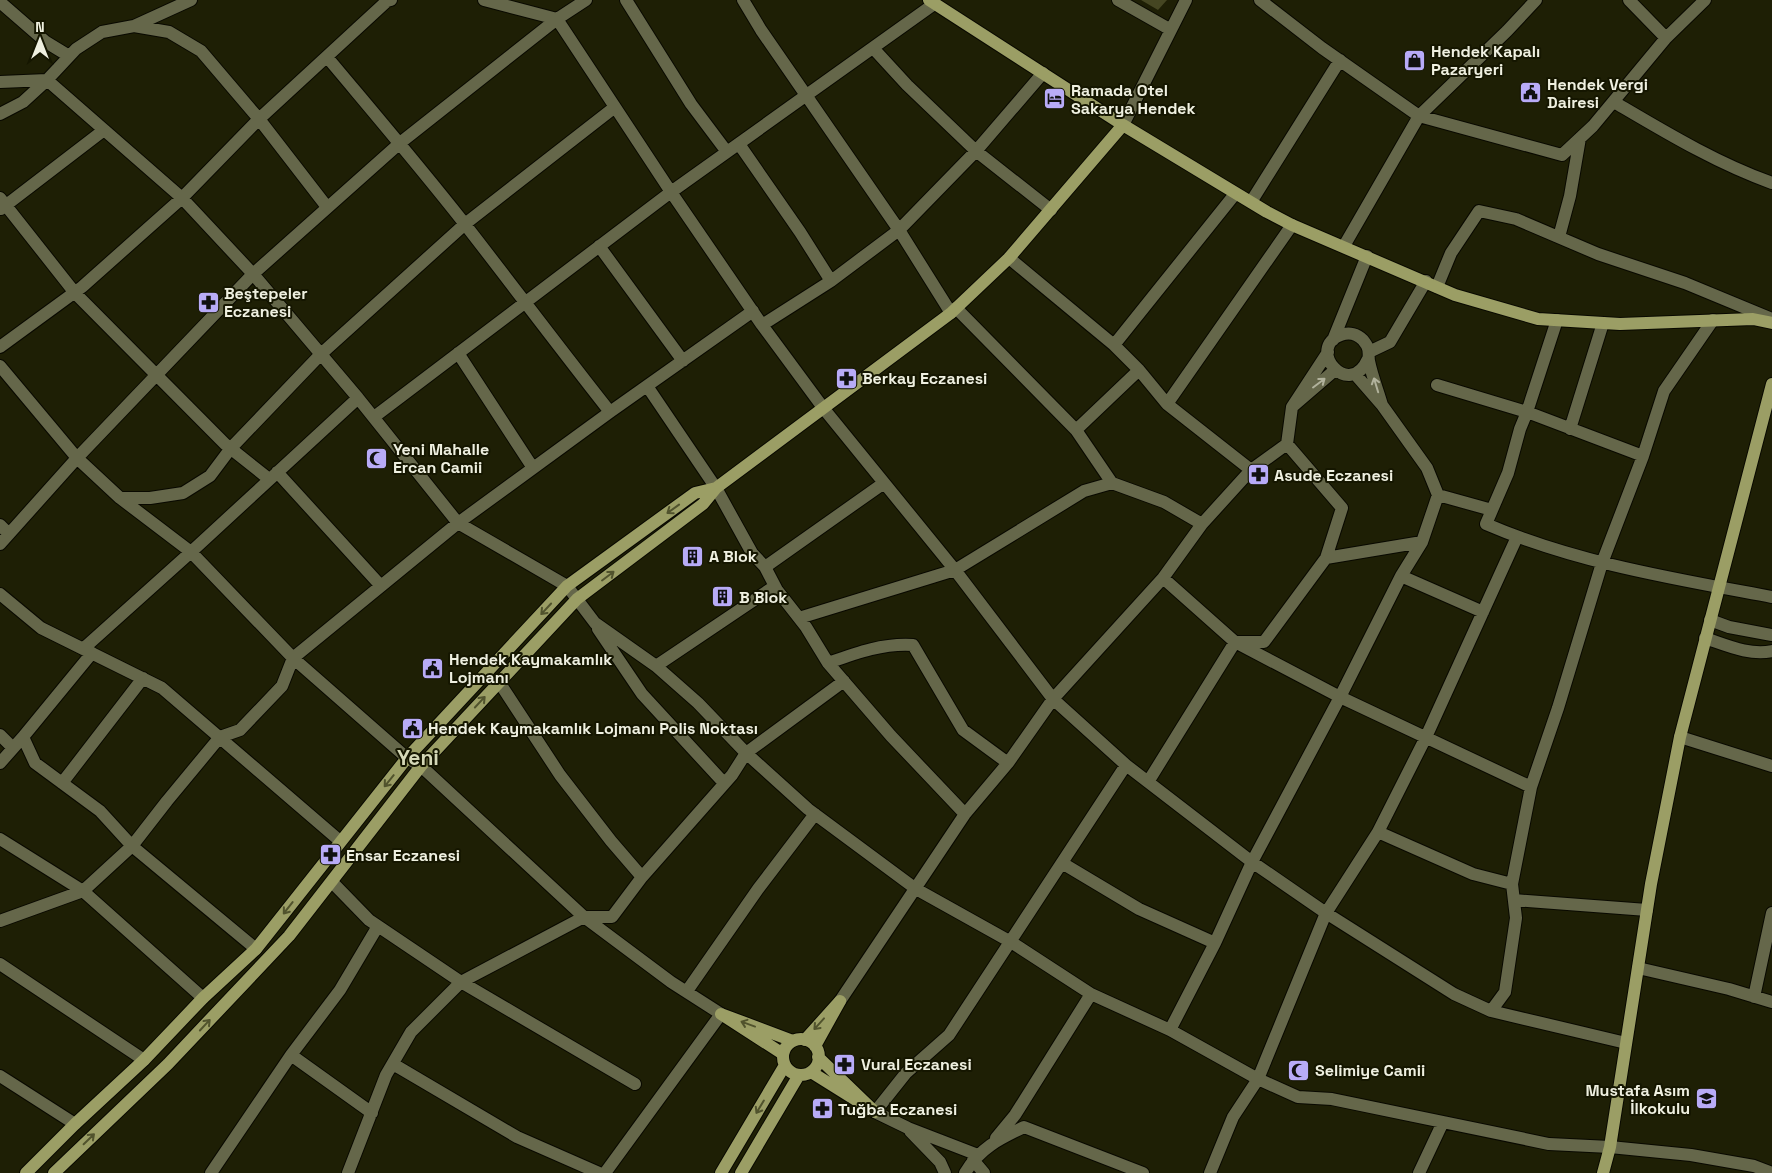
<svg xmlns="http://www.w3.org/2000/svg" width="1772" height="1173" font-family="'Space Grotesk',sans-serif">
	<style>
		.green { fill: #454622 }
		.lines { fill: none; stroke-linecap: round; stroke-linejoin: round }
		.minor-casing { stroke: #090900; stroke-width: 14 }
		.major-casing { stroke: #090900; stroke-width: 14 }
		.minor { stroke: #65674a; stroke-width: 12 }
		.major { stroke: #9b9e65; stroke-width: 12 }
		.oneway { stroke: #b1b29c }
		.oneway2 { stroke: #51532d }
		.labels { text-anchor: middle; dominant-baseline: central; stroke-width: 4; stroke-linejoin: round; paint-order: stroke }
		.poi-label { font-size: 16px; font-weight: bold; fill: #eff0e0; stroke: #151600; text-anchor: start }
		.district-label { font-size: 21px; font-weight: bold; fill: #d5d8b7; stroke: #151600 }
	</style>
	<rect width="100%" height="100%" fill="#1e1f05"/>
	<path class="green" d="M 1141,0 L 1167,0 L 1158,10 Z"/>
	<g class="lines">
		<defs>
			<path id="minor" d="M 484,0 L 557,19 L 671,192 L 762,325 L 824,409 L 955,570 L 1053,699 L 1163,578 L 1202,524 L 1251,470 L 1287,444 L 1292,407
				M 626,0 L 691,104 L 727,152
				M 743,0 L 761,30 L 899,230 L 951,313
				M 1118,0 L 1171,30
				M 1260,0 L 1322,48 L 1419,116 L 1562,155 L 1593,126 L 1666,38 L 1705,0
				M 1629,0 L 1666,38
				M 0,2 L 46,42 L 69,56
				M 134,26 L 191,0
				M 873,48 L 907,85 L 976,151 L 1051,210
				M 327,57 C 373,112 420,167 464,223 C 513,286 561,350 610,412
				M 0,82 L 47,80 L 182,198 L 253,274 L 358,398 L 458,523 L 567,586 L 595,623 L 656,666 L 698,703 L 746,753 L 808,809 L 916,889 L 1011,942 L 1091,994 L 1170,1030 L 1258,1079 L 1298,1097 L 1332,1099 L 1549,1144 L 1610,1147 L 1691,1155 L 1754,1166 L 1772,1173
				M 1614,102 C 1665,132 1716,163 1772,183
				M 0,114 L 23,102 L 47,80 L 76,49 L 102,32 L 134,26 L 169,32 L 201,51 L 259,119 L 327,207
				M 1123,125 L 1186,0
				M 739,144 L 800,232 L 831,281
				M 0,198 L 75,293 L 225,444 L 269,479
				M 1251,202 L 1340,60
				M 1,209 L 104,130
				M 1559,237 L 1570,196 L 1580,138
				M 599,246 L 683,361
				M 1344,246 L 1419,116 L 1507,31 L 1536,0
				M 1009,258 L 1114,345 L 1139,370 L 1167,404 L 1292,225
				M 1437,287 L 1451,253 L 1479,211 L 1516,219 L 1598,254 L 1685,283 L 1772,319
				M 956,308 L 1076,430 L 1139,370
				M 1557,320 L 1527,412 L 1520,429 L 1508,473 L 1486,524 C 1576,563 1676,579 1772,597
				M 762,325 L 831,281 L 899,230 L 976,151 L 1043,73
				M 1333,340 L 1367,256
				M 1114,345 L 1235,194
				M 0,347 L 82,287 L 182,198 L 259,119 L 387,1 L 391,0
				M 1328,352 L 1292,407 L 1335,370
				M 1369,352 L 1390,342 L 1426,281
				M 458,353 L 533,468
				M 0,366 L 77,458 L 120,498 L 191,552 L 293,658 L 407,758 L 421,766 L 584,917 L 671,982 L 721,1014 L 605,1173
				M 1355,374 L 1382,405 C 1378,391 1372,376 1369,361 C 1368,356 1370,351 1367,346 C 1367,345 1363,340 1363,340 C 1357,334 1349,332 1341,335 C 1305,348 1349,401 1368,359
				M 1437,385 L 1527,412 L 1643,456
				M 647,386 L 716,488 L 752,553 L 765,567 L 777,590 L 806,627 L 828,663 L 891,736 L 965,814 L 1008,763 L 1053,699 L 1126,765
				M 1167,404 L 1251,470
				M 1382,405 L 1427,468 L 1438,495 L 1492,510
				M 374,417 L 671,192 L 934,4
				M 1570,429 L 1603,323
				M 1076,430 L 1112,483 L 1164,502 L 1202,524
				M 1287,444 L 1342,508 L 1326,558
				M 277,472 L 381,586
				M 1438,495 L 1422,542 L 1401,576 L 1340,697 L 1531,787
				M 120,498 L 150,498 L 183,493 L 210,476 L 231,448 L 321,354 L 465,224 L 615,107
				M 0,525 L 9,534
				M 0,544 L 77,458 L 253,274 L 400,143 L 557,19 L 586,0
				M 765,567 L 884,483
				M 1401,576 L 1483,612
				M 1163,578 L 1235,642 L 1340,697 L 1252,862 L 1215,943 L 1170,1030
				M 0,594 L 41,628 L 162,688 L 340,841
				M 799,618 L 955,570 L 1084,491 L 1112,483
				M 1710,620 L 1729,627 L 1772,635
				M 598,629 L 642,694 L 724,783
				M 1705,638 C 1726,645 1750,656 1772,651
				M 83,649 L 191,552 L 358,398
				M 92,653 L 23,737 L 35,763 L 100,811 L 132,846 L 256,949
				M 828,663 C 856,653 883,643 913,645 L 963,730 L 1008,763
				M 656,666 L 775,586
				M 499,682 L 560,775 L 611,841 L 642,877
				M 0,735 L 13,748
				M 1680,737 L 1772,766
				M 0,763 L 23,737
				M 1148,782 L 1235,642 L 1264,642 L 1326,558 L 1422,542
				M 62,783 L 143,678
				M 1378,832 L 1473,874 L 1512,884
				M 0,839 L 83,891 L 203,998
				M 1062,863 L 1139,909 L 1215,943
				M 332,882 L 369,920 L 461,982 L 635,1084
				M 1514,900 L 1647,910
				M 0,921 L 83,891 L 132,846 L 167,801 L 220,737 L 240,730 L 282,686 L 293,658 L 458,523 L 610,412 L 753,311
				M 0,964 L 144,1060
				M 1638,968 L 1729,989 L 1772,1002
				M 687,991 L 758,889 L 815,814
				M 1754,997 L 1772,913
				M 840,1001 L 965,814
				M 1491,1011 L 1505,992 L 1516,918 L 1512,884 L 1531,787 L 1558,708 L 1602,563 L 1643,456 L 1664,391 L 1713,320
				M 291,1055 L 372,1113
				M 393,1064 L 517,1137 L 599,1173
				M 0,1076 L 75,1124
				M 910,1131 L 940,1162 L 945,1173
				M 996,1138 L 1015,1115 L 1091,994
				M 978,1155 L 908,1128 L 875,1112 L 906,1073 L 949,1035 L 1126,765 L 1252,862 L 1326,913 L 1454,994 L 1491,1011 L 1626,1043
				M 973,1160 L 984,1173
				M 211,1173 L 291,1055 L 340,990 L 378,926
				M 348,1173 L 386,1075 L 411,1032 L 461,982 L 584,917 L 612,917 L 642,877 L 732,775 L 746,753 L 844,681
				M 965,1173 C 980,1148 999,1139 1024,1127 L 1143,1173
				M 1210,1173 L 1233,1117 L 1258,1079 L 1326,913 L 1378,832 L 1426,737 L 1517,537
				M 1419,1173 L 1443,1122"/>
			<path id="major" d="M 929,0 L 1123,125 L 1267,212 L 1292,225 L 1455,295 L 1538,319 L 1620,324 L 1753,319 L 1772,323
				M783 1057a18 18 0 1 1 36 0a18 18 0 1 1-36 0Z
				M 805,1040 L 840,1001 L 815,1046
				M 783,1054 L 721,1014 L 793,1041
				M 811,1072 L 875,1112 L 818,1057
				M 26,1173 L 75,1124 L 144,1060 L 203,998 L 256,949 L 407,758 L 567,586 L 695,493 L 716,488
				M 54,1173 L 168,1064 L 289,936 L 421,766 L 577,599 L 703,504 L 716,488 L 951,313 L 1009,258 L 1123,125
				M 721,1173 L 785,1065
				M 741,1173 L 799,1075
				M 1603,1173 L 1610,1147 L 1651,884 L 1680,737 L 1772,384"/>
		</defs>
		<use href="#minor" class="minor-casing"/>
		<use href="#major" class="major-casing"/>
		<use href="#minor" class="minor"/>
		<use href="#major" class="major"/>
	</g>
	<defs><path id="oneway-shaft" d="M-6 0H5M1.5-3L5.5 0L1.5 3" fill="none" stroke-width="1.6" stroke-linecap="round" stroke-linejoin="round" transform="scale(1.25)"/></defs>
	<g class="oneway">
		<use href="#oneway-shaft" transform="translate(1319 383) rotate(-37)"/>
		<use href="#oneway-shaft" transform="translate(1376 385) rotate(-107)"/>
	</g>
	<g class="oneway2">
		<use href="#oneway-shaft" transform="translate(673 509) rotate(144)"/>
		<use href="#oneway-shaft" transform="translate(608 576) rotate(-37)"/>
		<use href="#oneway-shaft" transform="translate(546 609) rotate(133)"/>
		<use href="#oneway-shaft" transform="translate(480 702) rotate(-47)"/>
		<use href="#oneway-shaft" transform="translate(389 781) rotate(129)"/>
		<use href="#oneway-shaft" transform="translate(288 908) rotate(128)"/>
		<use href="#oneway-shaft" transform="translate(748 1024) rotate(-160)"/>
		<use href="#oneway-shaft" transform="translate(819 1024) rotate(132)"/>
		<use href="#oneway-shaft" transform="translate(205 1025) rotate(-47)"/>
		<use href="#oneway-shaft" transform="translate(760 1107) rotate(121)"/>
		<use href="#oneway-shaft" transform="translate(89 1139) rotate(-44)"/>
	</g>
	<defs>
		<symbol id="shop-square" viewBox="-11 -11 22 22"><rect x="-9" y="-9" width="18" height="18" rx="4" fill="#b8abf7" stroke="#151600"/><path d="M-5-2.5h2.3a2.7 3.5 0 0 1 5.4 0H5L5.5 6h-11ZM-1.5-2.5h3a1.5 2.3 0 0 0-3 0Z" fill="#111"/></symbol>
		<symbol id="civic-square" viewBox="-11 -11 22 22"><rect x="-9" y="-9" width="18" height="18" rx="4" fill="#b8abf7" stroke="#151600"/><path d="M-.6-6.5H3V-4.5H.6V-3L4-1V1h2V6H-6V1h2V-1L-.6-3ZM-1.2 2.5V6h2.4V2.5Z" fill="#111"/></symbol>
		<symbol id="hotel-square" viewBox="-11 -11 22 22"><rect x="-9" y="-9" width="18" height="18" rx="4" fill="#b8abf7" stroke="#151600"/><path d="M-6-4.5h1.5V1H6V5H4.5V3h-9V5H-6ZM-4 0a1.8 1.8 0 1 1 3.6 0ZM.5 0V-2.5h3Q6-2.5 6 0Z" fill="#111"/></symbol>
		<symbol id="pharmacy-square" viewBox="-11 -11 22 22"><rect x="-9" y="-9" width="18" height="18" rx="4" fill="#b8abf7" stroke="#151600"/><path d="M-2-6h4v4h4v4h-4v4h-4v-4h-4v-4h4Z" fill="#111"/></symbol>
		<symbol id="mosque-square" viewBox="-11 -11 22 22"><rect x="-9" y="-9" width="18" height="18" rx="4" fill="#b8abf7" stroke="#151600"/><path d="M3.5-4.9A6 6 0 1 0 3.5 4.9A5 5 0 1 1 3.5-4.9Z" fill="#111"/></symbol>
		<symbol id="building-square" viewBox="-11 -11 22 22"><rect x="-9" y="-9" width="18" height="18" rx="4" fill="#b8abf7" stroke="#151600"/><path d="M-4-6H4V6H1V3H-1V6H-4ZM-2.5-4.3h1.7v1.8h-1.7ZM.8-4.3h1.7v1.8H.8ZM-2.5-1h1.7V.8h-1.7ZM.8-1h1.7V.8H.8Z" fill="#111"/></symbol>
		<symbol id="school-square" viewBox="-11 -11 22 22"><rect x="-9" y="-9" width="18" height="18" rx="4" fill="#b8abf7" stroke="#151600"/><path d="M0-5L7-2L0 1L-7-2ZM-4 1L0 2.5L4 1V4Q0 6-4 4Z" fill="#111"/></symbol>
	</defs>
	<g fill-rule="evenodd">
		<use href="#shop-square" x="1402" y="48" width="25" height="25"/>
		<use href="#civic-square" x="1518" y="80" width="25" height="25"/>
		<use href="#hotel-square" x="1042" y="86" width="25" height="25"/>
		<use href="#pharmacy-square" x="196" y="290" width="25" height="25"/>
		<use href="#pharmacy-square" x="834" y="366" width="25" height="25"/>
		<use href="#mosque-square" x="364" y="446" width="25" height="25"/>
		<use href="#pharmacy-square" x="1246" y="462" width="25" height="25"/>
		<use href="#building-square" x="680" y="544" width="25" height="25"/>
		<use href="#building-square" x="710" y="584" width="25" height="25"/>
		<use href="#civic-square" x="420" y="656" width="25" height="25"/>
		<use href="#civic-square" x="400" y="716" width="25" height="25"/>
		<use href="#pharmacy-square" x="318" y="842" width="25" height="25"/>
		<use href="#pharmacy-square" x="832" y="1052" width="25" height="25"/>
		<use href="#mosque-square" x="1286" y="1058" width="25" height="25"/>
		<use href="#school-square" x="1694" y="1086" width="25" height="25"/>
		<use href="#pharmacy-square" x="810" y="1096" width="25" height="25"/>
	</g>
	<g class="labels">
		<g class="poi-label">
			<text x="1431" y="51">Hendek Kapalı<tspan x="1431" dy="18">Pazaryeri</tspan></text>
			<text x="1547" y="84">Hendek Vergi<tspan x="1547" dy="18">Dairesi</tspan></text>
			<text x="1071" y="90">Ramada Otel<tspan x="1071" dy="18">Sakarya Hendek</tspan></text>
			<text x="224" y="293">Beştepeler<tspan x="224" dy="18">Eczanesi</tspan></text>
			<text x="862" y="378">Berkay Eczanesi</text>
			<text x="393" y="449">Yeni Mahalle<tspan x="393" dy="18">Ercan Camii</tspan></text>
			<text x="1274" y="475">Asude Eczanesi</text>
			<text x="709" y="556">A Blok</text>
			<text x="739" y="597">B Blok</text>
			<text x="449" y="659">Hendek Kaymakamlık<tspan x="449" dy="18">Lojmanı</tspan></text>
			<text x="428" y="728">Hendek Kaymakamlık Lojmanı Polis Noktası</text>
			<text x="346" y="855">Ensar Eczanesi</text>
			<text x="861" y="1064">Vural Eczanesi</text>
			<text x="1315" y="1070">Selimiye Camii</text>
			<text x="1690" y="1090" text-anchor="end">Mustafa Asım<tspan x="1690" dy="18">İlkokulu</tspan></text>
			<text x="838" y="1109">Tuğba Eczanesi</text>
		</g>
		<g class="district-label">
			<text x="418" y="757">Yeni</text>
		</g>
	</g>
	<g transform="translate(40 40)" stroke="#151600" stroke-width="4" paint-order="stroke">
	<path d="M0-4L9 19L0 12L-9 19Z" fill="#eff0e0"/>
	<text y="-8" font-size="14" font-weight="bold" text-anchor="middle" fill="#eff0e0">N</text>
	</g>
</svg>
